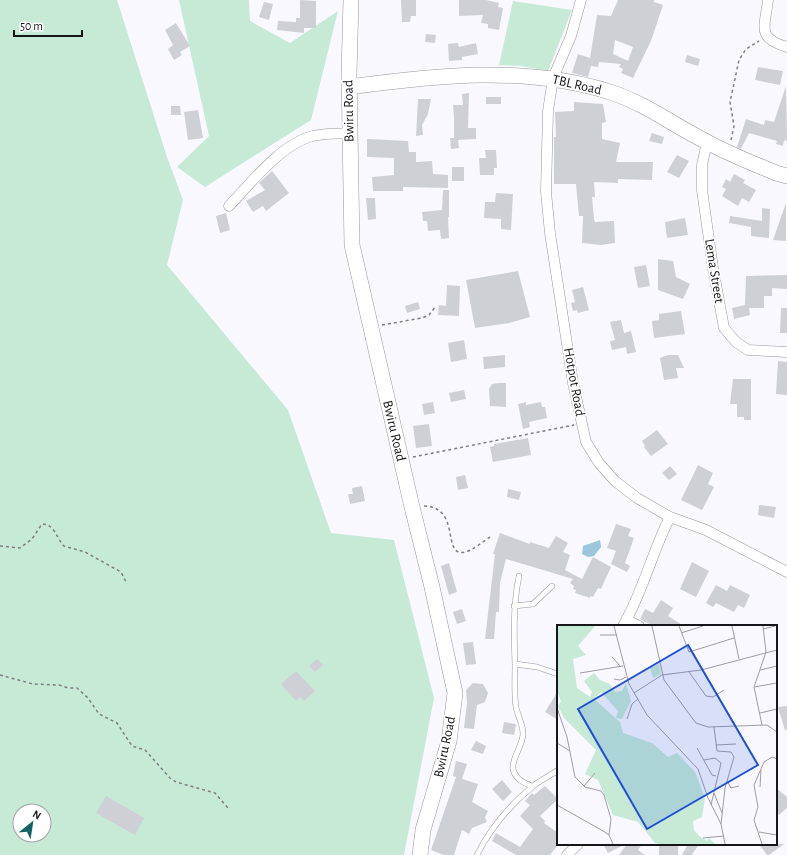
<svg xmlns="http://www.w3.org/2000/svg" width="787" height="855" font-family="'Alegreya Sans',sans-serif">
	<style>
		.green { fill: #c6ead6; fill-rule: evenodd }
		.water { fill: #9ac7dc }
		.building { fill: #cfcfd6; fill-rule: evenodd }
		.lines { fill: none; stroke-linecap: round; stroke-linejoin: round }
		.lane-casing { stroke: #97969e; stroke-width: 6 }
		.street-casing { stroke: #97969e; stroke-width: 11 }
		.secondary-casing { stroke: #97969e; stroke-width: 16 }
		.path { stroke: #7f7e83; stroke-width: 1.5; stroke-dasharray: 3 3; stroke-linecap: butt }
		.lane { stroke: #fff; stroke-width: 5 }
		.street { stroke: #fff; stroke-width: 10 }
		.secondary { stroke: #fff; stroke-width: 15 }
		.labels { text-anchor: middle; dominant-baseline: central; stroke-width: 3.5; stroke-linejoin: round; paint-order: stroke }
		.street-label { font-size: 14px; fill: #161518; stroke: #fff }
		.inset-road { fill: none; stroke: #9e9da3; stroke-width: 1 }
		.view { fill: #1d4ed8; fill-opacity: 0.15; stroke: #1d4ed8; stroke-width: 2 }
		.inset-edge { fill: none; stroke: #161518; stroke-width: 2 }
	</style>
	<rect width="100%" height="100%" fill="#f9f8ff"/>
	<path class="green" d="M 0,0 L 117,0 L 167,157 L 183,200 L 167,265 L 288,410 L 331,533 L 394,540 L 434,698 L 404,855 L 0,855 ZM 20,811 L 44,811 L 44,835 L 20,835 Z
		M 179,0 L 249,0 L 250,21 L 290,43 L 338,11 L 311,120 L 205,187 L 177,167 L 209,136 Z
		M 513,1 L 572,10 L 548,71 L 521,66 L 499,65 Z"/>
	<path class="water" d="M 600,540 L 601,547 L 594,556 L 588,557 L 582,554 L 583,546 Z"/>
	<path class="building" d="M 300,0 L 316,1 L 316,28 L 304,28 L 304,33 L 277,30 L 278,21 L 296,22 L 296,18 L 300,18 Z
		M 401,0 L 416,0 L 416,16 L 411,16 L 410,22 L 402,22 Z
		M 459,0 L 486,0 L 499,3 L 498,7 L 503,8 L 499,30 L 488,28 L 488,24 L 481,23 L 483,15 L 459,16 Z
		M 618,0 L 654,0 L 654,2 L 663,5 L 651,41 L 633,78 L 621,73 L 623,69 L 619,67 L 621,64 L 599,62 L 598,67 L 591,66 L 588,77 L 572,73 L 578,54 L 590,58 L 597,15 L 611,16 ZM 615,40 L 633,47 L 628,61 L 613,54 Z
		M 264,2 L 273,4 L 269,20 L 259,17 Z
		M 176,23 L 190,46 L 180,52 L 182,55 L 174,60 L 168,49 L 173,45 L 165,30 Z
		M 426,34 L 436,35 L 435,43 L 425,42 Z
		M 458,43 L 459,47 L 476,43 L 478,54 L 462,57 L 462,60 L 449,61 L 448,44 Z
		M 687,55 L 700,59 L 698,66 L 685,62 Z
		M 758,67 L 783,71 L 780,85 L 755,80 Z
		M 786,86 L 787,141 L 784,140 L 783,146 L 776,144 L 777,141 L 749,133 L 741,149 L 737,147 L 746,119 L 764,125 L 765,120 L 774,122 Z
		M 469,93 L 468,128 L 476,128 L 476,139 L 458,140 L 459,148 L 451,149 L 450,138 L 454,138 L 454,117 L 453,105 L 463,105 L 462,94 Z
		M 486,97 L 501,97 L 501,104 L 486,104 Z
		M 418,99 L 431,99 L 428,114 L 422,125 L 423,135 L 416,136 Z
		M 574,102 L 603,104 L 606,122 L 602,123 L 602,139 L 620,143 L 616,162 L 653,162 L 652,180 L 618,179 L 618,183 L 594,182 L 595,197 L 592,197 L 594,219 L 595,222 L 614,221 L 615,243 L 601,245 L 582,243 L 583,216 L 579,216 L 576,184 L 554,184 L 554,137 L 556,137 L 555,112 L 574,111 Z
		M 171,106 L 180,106 L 181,115 L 171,115 Z
		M 198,110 L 203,138 L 188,140 L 184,112 Z
		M 652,133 L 664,137 L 662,144 L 649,141 Z
		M 367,139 L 408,141 L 409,152 L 416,152 L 416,162 L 432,161 L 433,174 L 448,175 L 448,188 L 403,187 L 403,191 L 373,191 L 372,177 L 394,175 L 394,158 L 367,157 Z
		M 485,150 L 496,150 L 497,168 L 494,168 L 494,175 L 480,175 L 479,158 L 486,158 Z
		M 677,155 L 689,161 L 679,178 L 667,172 Z
		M 452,167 L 464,167 L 464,181 L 452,181 Z
		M 272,171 L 289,193 L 266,211 L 263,206 L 253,212 L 246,201 L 265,190 L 259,183 Z
		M 734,174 L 745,180 L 743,183 L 756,190 L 749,202 L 742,198 L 738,206 L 722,196 L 726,189 L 722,187 L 726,179 L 730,182 Z
		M 443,190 L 449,190 L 449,217 L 448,217 L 449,238 L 441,239 L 440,230 L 428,231 L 427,221 L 423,221 L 422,212 L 442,210 Z
		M 496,193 L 513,194 L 511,230 L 501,229 L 501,219 L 484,218 L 485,202 L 495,202 Z
		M 366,198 L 375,198 L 376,219 L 368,220 Z
		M 786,203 L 786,241 L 773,240 Z
		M 762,208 L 770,209 L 769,238 L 751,236 L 751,227 L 729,223 L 730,216 L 762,221 Z
		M 226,213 L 230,230 L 220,233 L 216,216 Z
		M 685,218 L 688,235 L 667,238 L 665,222 Z
		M 658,259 L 673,261 L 676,277 L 690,284 L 683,299 L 658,290 Z
		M 646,265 L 650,286 L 638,288 L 634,267 Z
		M 518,271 L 530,317 L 509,323 L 475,328 L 466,280 Z
		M 787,275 L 787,289 L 772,288 L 772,296 L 764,296 L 764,308 L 749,308 L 750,315 L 734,319 L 732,308 L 745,305 L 746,276 Z
		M 447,285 L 460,286 L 459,316 L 438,315 L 439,305 L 446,306 Z
		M 583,287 L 589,310 L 578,313 L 577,310 L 573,311 L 571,303 L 575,302 L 572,290 Z
		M 418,302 L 420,309 L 407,313 L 405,306 Z
		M 781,308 L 787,308 L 787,333 L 780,333 Z
		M 681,311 L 685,334 L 654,338 L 652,321 L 659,320 L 659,314 Z
		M 621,320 L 624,333 L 631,331 L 636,352 L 627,354 L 626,347 L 612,350 L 610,341 L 615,340 L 610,322 Z
		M 464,340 L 467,359 L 451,362 L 448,343 Z
		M 505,355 L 505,367 L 484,369 L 483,357 Z
		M 668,355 L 678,355 L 684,368 L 676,368 L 678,378 L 664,380 L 660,358 Z
		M 778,361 L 787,362 L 787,395 L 776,394 Z
		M 733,379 L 751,379 L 751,420 L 744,420 L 744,417 L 737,417 L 737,404 L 730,404 Z
		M 498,383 L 506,383 L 506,407 L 490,406 L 489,389 L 492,384 Z
		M 464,390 L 466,399 L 451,402 L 449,393 Z
		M 433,402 L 435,413 L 424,415 L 422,404 Z
		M 526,402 L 526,405 L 541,402 L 542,407 L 545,407 L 547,418 L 529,422 L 530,427 L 523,429 L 518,404 Z
		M 429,424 L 432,446 L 416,448 L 413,426 Z
		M 657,430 L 668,444 L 651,456 L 644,447 L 645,446 L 642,441 Z
		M 528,438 L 531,455 L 493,462 L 490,447 L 494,446 L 494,444 Z
		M 698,465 L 713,473 L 708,484 L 714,487 L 702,510 L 681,500 Z
		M 670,466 L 677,474 L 669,480 L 662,473 Z
		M 465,475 L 468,488 L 458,490 L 456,477 Z
		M 362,486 L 365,501 L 350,504 L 348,494 L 353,494 L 352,488 Z
		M 508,489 L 521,492 L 519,500 L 507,497 Z
		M 759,505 L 776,507 L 774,518 L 758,515 Z
		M 616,524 L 631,529 L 628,536 L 634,538 L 625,563 L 630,566 L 627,572 L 611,564 L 616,551 L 607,548 Z
		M 500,533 L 530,544 L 530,542 L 549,548 L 556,536 L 568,543 L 563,552 L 570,555 L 565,570 L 582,579 L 593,557 L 611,567 L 601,589 L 598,588 L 593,597 L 590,596 L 590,598 L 575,593 L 576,590 L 573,589 L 574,586 L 570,583 L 573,579 L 506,559 L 500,583 L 499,612 L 496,612 L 494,639 L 485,639 L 495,554 L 493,554 Z
		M 692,562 L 709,571 L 696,597 L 680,589 Z
		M 449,563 L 457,592 L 449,595 L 441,566 Z
		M 716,585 L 727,591 L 730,585 L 750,595 L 744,608 L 738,605 L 734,612 L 716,603 L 713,607 L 706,603 Z
		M 661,600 L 673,608 L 668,616 L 684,626 L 653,626 L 640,619 L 645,609 L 653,613 Z
		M 462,609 L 466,621 L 457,624 L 453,612 Z
		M 473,642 L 476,664 L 466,665 L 463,643 Z
		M 317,659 L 323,665 L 315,672 L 309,666 Z
		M 296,671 L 315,691 L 304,701 L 300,697 L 296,701 L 281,684 Z
		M 473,683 L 483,684 L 488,693 L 485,702 L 477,705 L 474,729 L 464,728 L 467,703 L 466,690 Z
		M 558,691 L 558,720 L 545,712 Z
		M 787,706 L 787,730 L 785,730 L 778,707 Z
		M 504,722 L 516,724 L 514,735 L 502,733 Z
		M 476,741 L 486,746 L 483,754 L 471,750 Z
		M 456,761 L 467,764 L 462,779 L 478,784 L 472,802 L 488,811 L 485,817 L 487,822 L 472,828 L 469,834 L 462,830 L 454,855 L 444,855 L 431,850 L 456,777 L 453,776 Z
		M 502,780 L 512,792 L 503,801 L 492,789 Z
		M 545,786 L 558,799 L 540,816 L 545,821 L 544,823 L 558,833 L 558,845 L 550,855 L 516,855 L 492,841 L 496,833 L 520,847 L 533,829 L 520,816 L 530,805 L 525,801 L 532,793 L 534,795 Z
		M 776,788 L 787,797 L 787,808 L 779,815 L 776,811 Z
		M 106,796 L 144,818 L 135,835 L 96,813 Z
		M 603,844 L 626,844 L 608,853 Z
		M 627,844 L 642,844 L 638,850 L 645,855 L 619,855 Z
		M 659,844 L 678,844 L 678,855 L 659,855 Z
		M 688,844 L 699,844 L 692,855 L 682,855 Z
		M 759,844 L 784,844 L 769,855 L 767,855 Z"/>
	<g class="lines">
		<defs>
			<path id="lane" d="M 519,576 C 513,605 514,635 515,665 C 515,679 514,694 516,707 C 518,717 523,724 523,734 C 523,745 511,760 513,769 C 515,779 524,783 532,786
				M 514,606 L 533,604 L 552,586
				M 515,664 L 537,667 L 558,674
				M 477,855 C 490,829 510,805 532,787 C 540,780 550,776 558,770"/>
			<path id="street" d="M 581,0 L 571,36 L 553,78 L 548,111 L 546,192 L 550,233 L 573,383 L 586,442 L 599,463 L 615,481 L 637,498 L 670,517 L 706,530 L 787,572
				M 768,0 C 765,27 756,38 787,47
				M 707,142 L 702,165 L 702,190 L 713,268 L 724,328 L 736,342 L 748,350 L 787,352
				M 229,206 C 250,184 282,143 313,136 C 325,133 338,134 350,133
				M 627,620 L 639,626
				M 623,626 C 643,592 652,552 670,517
				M 567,855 L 578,844"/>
			<path id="secondary" d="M 351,0 L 349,74 L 352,245 L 412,507 L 432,587 L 455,693 L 449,741 L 423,830 L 420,855
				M 349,87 C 437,75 527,65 613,93 C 646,104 675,126 707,142 C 729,154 752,163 776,173 L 787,176"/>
		</defs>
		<use href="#lane" class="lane-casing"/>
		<use href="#street" class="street-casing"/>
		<use href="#secondary" class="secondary-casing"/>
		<path class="path" d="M 731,140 L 734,126 L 730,102 L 739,60 L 746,49 L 759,41
			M 382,325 L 422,318 L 429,315 L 436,306
			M 413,457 L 574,425
			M 424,506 C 462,507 441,558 465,552 C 474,550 483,541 492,536
			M 0,546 L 20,548 L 32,539 L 42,524 C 55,524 56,538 64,546 L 85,552 L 121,572 L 127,584
			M 0,675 L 33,684 L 59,685 L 68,688 L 77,688 L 88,698 L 99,714 L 117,723 L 132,746 L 145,750 L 170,778 L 176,782 L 215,793 L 228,808"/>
		<use href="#lane" class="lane"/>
		<use href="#street" class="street"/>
		<use href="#secondary" class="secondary"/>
	</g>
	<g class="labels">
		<g class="street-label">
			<text transform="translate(577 85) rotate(13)">TBL Road</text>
			<text transform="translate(349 111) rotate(-91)">Bwiru Road</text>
			<text transform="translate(714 271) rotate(81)">Lema Street</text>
			<text transform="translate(574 382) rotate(80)">Hotpot Road</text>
			<text transform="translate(394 431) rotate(77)">Bwiru Road</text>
			<text transform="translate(445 747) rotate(-78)">Bwiru Road</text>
		</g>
	</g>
	<g transform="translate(557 625)">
		<rect width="220" height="220" fill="#f9f8ff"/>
		<path d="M 0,1 L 38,1 L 21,21 L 29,30 L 16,34 L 20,63 L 33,72 L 35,67 L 27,56 L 37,48 L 43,55 L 53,59 L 58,67 L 65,66 L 69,58 L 74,76 L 65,94 L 59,93 L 61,86 L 44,67 L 37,74 L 63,97 L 66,108 L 95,118 L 111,132 L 120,128 L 138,147 L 148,173 L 145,192 L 136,196 L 137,205 L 142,211 L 150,216 L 152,213 L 158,219 L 102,219 L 98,218 L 81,197 L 56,190 L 41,155 L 28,149 L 39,125 L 7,93 L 1,81 L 4,76 L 0,66 ZM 102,39 L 104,49 L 96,53 L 93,43 Z" fill="#c6ead6"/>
		<path class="inset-road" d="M 57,1 L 72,59 L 90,90 L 141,144 L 151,173 L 164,199 L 168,219M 95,1 L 107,55 L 139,98 L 151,102 L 210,100 L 220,107M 122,1 L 132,27 L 177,13M 175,1 L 182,34M 206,4 L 218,1M 124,8 L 146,1M 43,10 L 60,10M 55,32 L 63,41M 203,45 L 220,41M 132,47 L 149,71 L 156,72 L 167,65M 23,48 L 66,41M 57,54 L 63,55 L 69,52M 197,62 L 220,58M 77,68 L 105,50 L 144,45 L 220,25M 0,83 L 10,112 L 18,152 L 28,162 L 44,166 L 47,170 L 54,194 L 52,210M 203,88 L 220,84M 70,94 L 75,79 L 81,74M 205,100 L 197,62 L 209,27 L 206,1M 157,102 L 160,126 L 174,127 L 177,132 L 168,163 L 164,199M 0,118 L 13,126M 159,120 L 179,119M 140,123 L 155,150 L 159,151M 147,135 L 158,133 L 164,138 L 154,180M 170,156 L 174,163 L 182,161M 27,161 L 38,148M 203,162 L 204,145M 157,168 L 165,188M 0,180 L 46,206 L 52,210 L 56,219M 202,207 L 220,210M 146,213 L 167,211M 205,219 L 197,195 L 201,182 L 197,160 L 207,137 L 215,132 L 220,134"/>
		<path class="view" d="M 131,20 L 201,140 L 90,204 L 21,84 Z"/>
		<rect width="220" height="220" class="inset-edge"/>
	</g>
	<g transform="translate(32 823) rotate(30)"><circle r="19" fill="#ffffff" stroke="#a2a1a3"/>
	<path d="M0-3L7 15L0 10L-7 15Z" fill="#126364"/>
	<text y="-6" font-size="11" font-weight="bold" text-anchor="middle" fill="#161518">N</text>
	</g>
	<path d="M14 30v6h68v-6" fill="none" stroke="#161518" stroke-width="2"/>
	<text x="20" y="30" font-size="12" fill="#161518" stroke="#ffffff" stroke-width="3" paint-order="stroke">50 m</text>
</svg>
